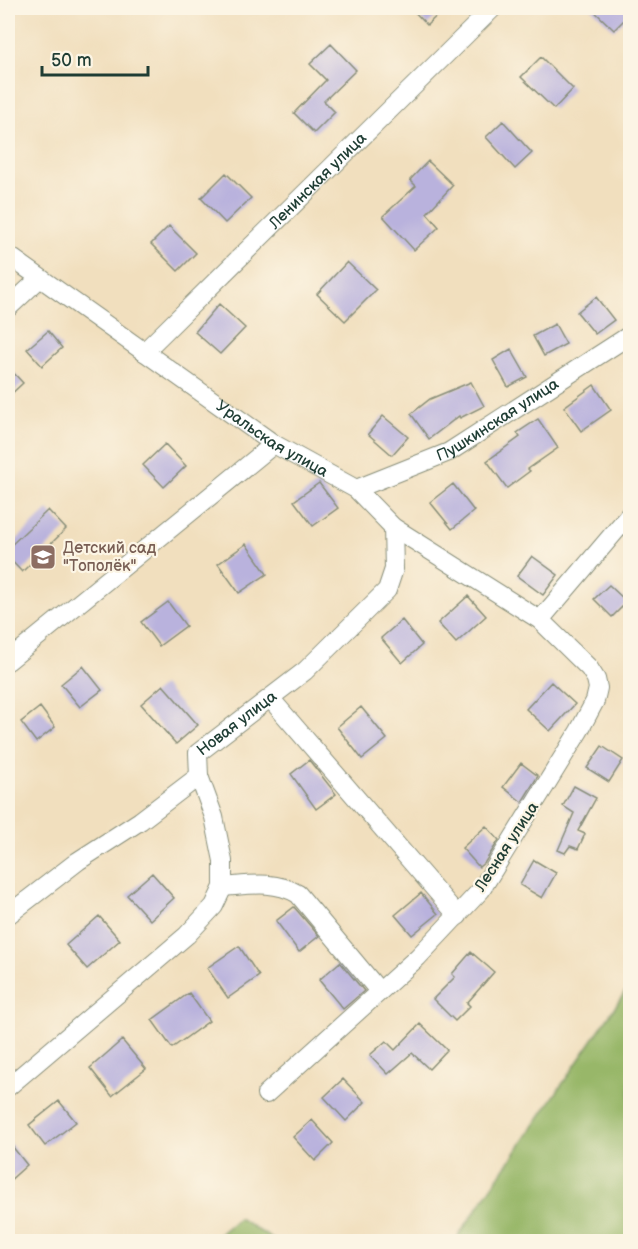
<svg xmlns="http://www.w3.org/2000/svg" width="638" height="1249" font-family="'Balsamiq Sans',sans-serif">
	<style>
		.forest { fill: #98b769; stroke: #5c7a4e; stroke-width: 1.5 }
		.building { fill: #b9b2dd }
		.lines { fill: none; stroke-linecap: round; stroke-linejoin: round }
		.minor-casing { stroke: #888e79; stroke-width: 20 }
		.minor { stroke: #fff; stroke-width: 18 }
		.labels { text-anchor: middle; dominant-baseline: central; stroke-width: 4.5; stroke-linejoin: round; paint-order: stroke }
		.street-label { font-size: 16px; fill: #1f3d34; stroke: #fcf5e5 }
		.education-label { font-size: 16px; fill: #785e54; stroke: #fcf5e5; text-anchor: start }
	</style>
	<rect width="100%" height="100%" fill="#fcf5e5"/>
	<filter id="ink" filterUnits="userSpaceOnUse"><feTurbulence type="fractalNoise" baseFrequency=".0167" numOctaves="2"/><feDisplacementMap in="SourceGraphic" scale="12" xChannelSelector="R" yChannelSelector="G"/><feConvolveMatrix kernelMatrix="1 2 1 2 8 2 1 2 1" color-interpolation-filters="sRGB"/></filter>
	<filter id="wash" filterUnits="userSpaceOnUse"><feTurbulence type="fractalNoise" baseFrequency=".008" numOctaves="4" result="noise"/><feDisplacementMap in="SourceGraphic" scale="24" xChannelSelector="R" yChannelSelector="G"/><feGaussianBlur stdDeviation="1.35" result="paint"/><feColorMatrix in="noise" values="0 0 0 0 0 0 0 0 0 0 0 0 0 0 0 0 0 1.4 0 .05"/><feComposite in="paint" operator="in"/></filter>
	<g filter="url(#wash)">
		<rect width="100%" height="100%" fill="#f1dfbe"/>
		<path class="forest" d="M 630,985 L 630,1241 L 455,1241 Z
			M 239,1218 L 275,1241 L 211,1241 Z"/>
		<g id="blocks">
			<path class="building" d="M 411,8 L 445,8 L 427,25 Z
				M 591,8 L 625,8 L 630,14 L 614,30 Z
				M 331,44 L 356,70 L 324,101 L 335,112 L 314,133 L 294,113 L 326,80 L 310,64 Z
				M 541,57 L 573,89 L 554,109 L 521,77 Z
				M 503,121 L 532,153 L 515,169 L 486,137 Z
				M 428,161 L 453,185 L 427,213 L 439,227 L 414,250 L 383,216 L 416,186 L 410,180 Z
				M 226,173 L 251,198 L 225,223 L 201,198 Z
				M 169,226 L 196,253 L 178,271 L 151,244 Z
				M 347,262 L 376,290 L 345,321 L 317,294 Z
				M 596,297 L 614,320 L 595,334 L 577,312 Z
				M 219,304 L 245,328 L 220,354 L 195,332 Z
				M 555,324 L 566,344 L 544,356 L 533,336 Z
				M 48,331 L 62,348 L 42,366 L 27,349 Z
				M 511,349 L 527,377 L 508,387 L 493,360 Z
				M 8,367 L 23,383 L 8,397 Z
				M 471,382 L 484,406 L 460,418 L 459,416 L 429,439 L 411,414 L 430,399 Z
				M 594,385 L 611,410 L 581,431 L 564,407 Z
				M 383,416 L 408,437 L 392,455 L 368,434 Z
				M 538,419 L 558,448 L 528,469 L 530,471 L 507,488 L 487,461 L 520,437 L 517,433 Z
				M 165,444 L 186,466 L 164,487 L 143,465 Z
				M 319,483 L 338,508 L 313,526 L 294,501 Z
				M 453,484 L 474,511 L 452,529 L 430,502 Z
				M 48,510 L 66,529 L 22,572 L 8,557 L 8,548 Z
				M 246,544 L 267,574 L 239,593 L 218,564 Z
				M 532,556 L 558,575 L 543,595 L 517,576 Z
				M 609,585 L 627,602 L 612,617 L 594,599 Z
				M 468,596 L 486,616 L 456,643 L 438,623 Z
				M 168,602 L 186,626 L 159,646 L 141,622 Z
				M 402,620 L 422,645 L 402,663 L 381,638 Z
				M 83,666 L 102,690 L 80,707 L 61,684 Z
				M 551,682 L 575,704 L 550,731 L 526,709 Z
				M 163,685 L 198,725 L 176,744 L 141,704 Z
				M 40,707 L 55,727 L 36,742 L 21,722 Z
				M 361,707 L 387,739 L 362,759 L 337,727 Z
				M 602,746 L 623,760 L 609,782 L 587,768 Z
				M 309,760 L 336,794 L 316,809 L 291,774 Z
				M 521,763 L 538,776 L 522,802 L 503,787 Z
				M 574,786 L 596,798 L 578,831 L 585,834 L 578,849 L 570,846 L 565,853 L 558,850 L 574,813 L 563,806 Z
				M 486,826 L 499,840 L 485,862 L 479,867 L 462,848 Z
				M 534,860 L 556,873 L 542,898 L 520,885 Z
				M 152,873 L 174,898 L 150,920 L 127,895 Z
				M 421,893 L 438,914 L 412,935 L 395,915 Z
				M 294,907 L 319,936 L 299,952 L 276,921 Z
				M 99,916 L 120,940 L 87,969 L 66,945 Z
				M 239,946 L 259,976 L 228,998 L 207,968 Z
				M 471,952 L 494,972 L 467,1003 L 470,1006 L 455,1021 L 433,999 L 455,977 L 452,974 Z
				M 340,962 L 364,991 L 343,1009 L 319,980 Z
				M 189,993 L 209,1021 L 172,1048 L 152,1020 Z
				M 420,1024 L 447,1050 L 429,1069 L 412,1053 L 388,1074 L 370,1055 L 386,1041 L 395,1050 Z
				M 122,1040 L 146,1069 L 112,1096 L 90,1068 Z
				M 343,1079 L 365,1102 L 346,1121 L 324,1097 Z
				M 59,1101 L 76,1122 L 45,1146 L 29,1125 Z
				M 312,1120 L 333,1143 L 315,1161 L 293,1137 Z
				M 8,1141 L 27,1165 L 8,1182 Z"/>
		</g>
	</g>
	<g filter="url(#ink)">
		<use href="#blocks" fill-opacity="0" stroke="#888e79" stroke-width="1.5"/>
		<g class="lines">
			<defs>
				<g id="minor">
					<path id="s1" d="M 8,255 L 274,444 L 356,489 L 393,527 L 540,620 L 589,668 L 596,679 L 598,688 L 595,701 L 579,731 L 481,890 L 418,957 L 266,1094"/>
					<path d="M 8,308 L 40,278"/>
					<path id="s2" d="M 144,352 L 493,8"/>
					<path id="s3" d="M 356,489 L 449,452 L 630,335"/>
					<path d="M 540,620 L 630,514"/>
					<path d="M 8,661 L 274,444"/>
					<path d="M 270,698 L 458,916"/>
					<path d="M 223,887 C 250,885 274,880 298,894 L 379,991"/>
					<path d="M 8,915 L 78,861 L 140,821 L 199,776"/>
					<path id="s4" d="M 8,1087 L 187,935 L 214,906 L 223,887 L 223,861 L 214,817 L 199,776 L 198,753 L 305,671 L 387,590 L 394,569 L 393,527"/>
				</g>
			</defs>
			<use href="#minor" class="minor-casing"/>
			<use href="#minor" class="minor"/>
		</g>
	</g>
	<defs>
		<symbol id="school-square" viewBox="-11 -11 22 22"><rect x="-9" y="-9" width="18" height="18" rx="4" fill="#8d6e63" stroke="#fcf5e5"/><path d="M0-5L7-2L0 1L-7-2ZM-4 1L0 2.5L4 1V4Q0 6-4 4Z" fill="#fff"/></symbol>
	</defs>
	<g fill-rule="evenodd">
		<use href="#school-square" x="28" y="542" width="30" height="30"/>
	</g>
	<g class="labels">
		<g class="street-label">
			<text stroke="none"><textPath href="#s2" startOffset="244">Ленинская улица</textPath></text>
			<text stroke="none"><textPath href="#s3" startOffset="158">Пушкинская улица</textPath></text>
			<text stroke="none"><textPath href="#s1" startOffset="322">Уральская улица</textPath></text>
			<text stroke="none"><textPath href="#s4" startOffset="482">Новая улица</textPath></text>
			<text transform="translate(507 847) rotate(-57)">Лесная улица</text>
		</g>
		<g class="education-label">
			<text x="63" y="548">Детский сад<tspan x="63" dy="18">"Тополёк"</tspan></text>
		</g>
	</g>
	<rect width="638" height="1249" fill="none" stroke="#fcf5e5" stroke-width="30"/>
	<path d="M42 66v9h106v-9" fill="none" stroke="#1f3d34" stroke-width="3"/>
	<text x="51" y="66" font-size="18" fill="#1f3d34" stroke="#fcf5e5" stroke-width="4.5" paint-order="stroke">50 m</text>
</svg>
